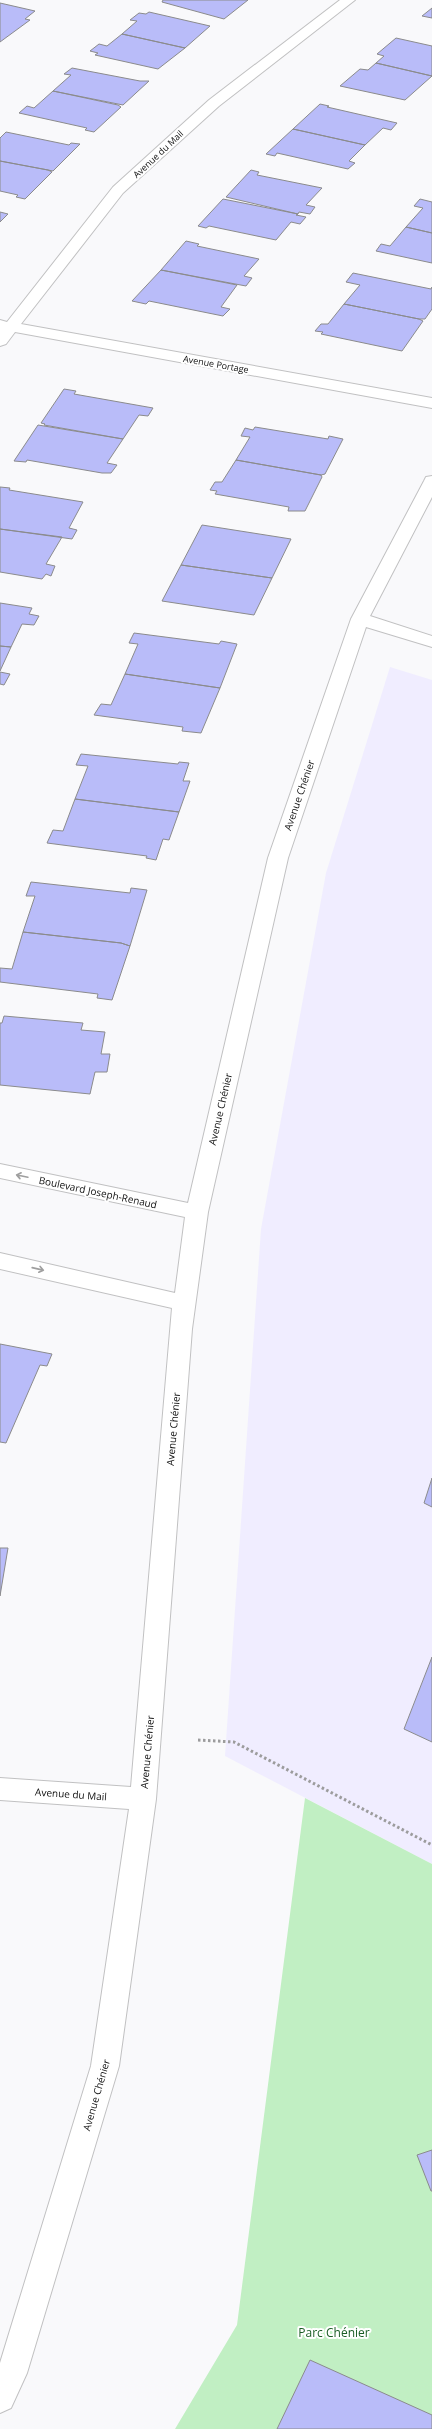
<svg xmlns="http://www.w3.org/2000/svg" width="432" height="2429" font-family="'Open Sans',sans-serif">
	<style>
		.education { fill: #f0edff }
		.green { fill: #c1efc3 }
		.building { fill: #b9bcf9; stroke: #8b8b8c }
		.lines { fill: none; stroke-linecap: round; stroke-linejoin: round }
		.minor-casing { stroke: #c1c1c2; stroke-width: 2 }
		.path { stroke: #9c9c9d; stroke-width: 3; stroke-dasharray: 2.5 2.5; stroke-linecap: butt }
		.minor { fill: #fff; fill-rule: evenodd }
		.oneway { stroke: #9f9f9f }
		.labels { text-anchor: middle; dominant-baseline: central; stroke-width: 4; stroke-linejoin: round; paint-order: stroke }
		.far-street-label { font-size: 9px; fill: #101010; stroke: #fff }
		.street-label { font-size: 10px; fill: #101010; stroke: #fff }
		.near-park-label { font-size: 12px; fill: #1a5d25; stroke: #fff }
	</style>
	<rect width="100%" height="100%" fill="#f9f9fb"/>
	<path class="education" d="M 390,667 L 432,680 L 432,1864 L 225,1756 L 261,1229 L 326,873 Z"/>
	<path class="green" d="M 305,1798 L 432,1864 L 432,2429 L 175,2429 L 237,2325 Z"/>
	<path class="building" d="M 163,0 L 248,0 L 224,19 L 162,2 Z
		M 0,3 L 35,11 L 25,19 L 30,20 L 0,42 Z
		M 432,8 L 432,18 L 422,16 Z
		M 149,12 L 210,26 L 185,48 L 122,34 L 137,21 L 130,20 L 139,13 L 146,14 Z
		M 122,34 L 185,48 L 158,69 L 95,55 L 98,53 L 90,51 L 99,44 L 107,46 Z
		M 396,38 L 432,46 L 432,76 L 376,63 L 384,56 L 377,54 Z
		M 376,63 L 432,76 L 405,100 L 340,86 L 360,69 L 368,70 Z
		M 72,68 L 140,81 L 149,81 L 123,105 L 53,91 L 71,75 L 64,74 Z
		M 53,91 L 118,105 L 121,107 L 94,132 L 85,130 L 87,128 L 19,113 L 27,106 L 34,108 Z
		M 320,104 L 329,106 L 327,107 L 397,123 L 391,130 L 383,128 L 365,145 L 293,129 Z
		M 293,129 L 365,145 L 349,161 L 355,163 L 348,169 L 277,153 L 275,156 L 266,154 Z
		M 6,132 L 69,145 L 71,143 L 80,144 L 53,171 L 48,170 L 0,161 L 0,138 Z
		M 0,161 L 48,170 L 52,172 L 25,199 L 16,197 L 18,195 L 0,191 Z
		M 251,170 L 259,172 L 257,175 L 322,188 L 306,205 L 315,207 L 310,214 L 299,212 L 298,214 L 226,197 Z
		M 223,199 L 298,214 L 296,215 L 306,217 L 300,224 L 291,222 L 276,240 L 209,226 L 206,228 L 198,226 Z
		M 420,199 L 432,202 L 432,233 L 406,227 L 423,208 L 414,206 Z
		M 0,212 L 8,214 L 0,222 Z
		M 406,227 L 432,233 L 432,263 L 376,251 L 381,244 L 390,246 Z
		M 186,241 L 199,244 L 197,246 L 259,259 L 244,276 L 252,278 L 246,286 L 161,270 Z
		M 161,270 L 237,285 L 221,307 L 230,309 L 223,316 L 149,301 L 146,304 L 132,301 Z
		M 353,273 L 431,289 L 432,287 L 432,309 L 425,319 L 419,319 L 344,304 L 360,285 L 346,282 Z
		M 344,304 L 419,319 L 423,321 L 402,351 L 321,334 L 323,332 L 315,331 L 321,324 L 328,324 Z
		M 64,389 L 76,391 L 74,394 L 153,408 L 148,416 L 139,415 L 123,439 L 44,425 L 45,424 L 41,423 Z
		M 38,425 L 123,439 L 107,463 L 117,465 L 111,473 L 102,473 L 27,460 L 26,462 L 14,461 Z
		M 255,427 L 328,439 L 329,436 L 343,439 L 325,474 L 321,475 L 236,460 L 250,437 L 241,436 L 245,428 L 253,430 Z
		M 236,460 L 321,475 L 322,477 L 305,511 L 288,511 L 289,507 L 215,494 L 217,491 L 210,490 L 215,482 L 222,482 Z
		M 0,487 L 10,488 L 9,490 L 83,502 L 69,528 L 77,530 L 72,539 L 0,529 Z
		M 202,525 L 291,539 L 272,578 L 181,565 Z
		M 0,529 L 62,537 L 46,564 L 55,566 L 51,576 L 46,574 L 42,579 L 0,572 Z
		M 181,565 L 272,578 L 254,615 L 162,601 Z
		M 0,603 L 32,608 L 29,614 L 39,616 L 34,625 L 22,624 L 11,647 L 0,646 Z
		M 134,633 L 219,644 L 221,641 L 237,644 L 220,688 L 125,674 L 138,644 L 129,643 Z
		M 0,646 L 11,647 L 0,671 Z
		M 0,672 L 10,674 L 4,685 L 0,684 Z
		M 125,674 L 220,688 L 201,733 L 182,731 L 183,727 L 94,715 L 101,704 L 111,705 Z
		M 81,754 L 178,764 L 179,762 L 189,763 L 183,781 L 190,781 L 179,812 L 75,799 L 88,766 L 76,765 Z
		M 75,799 L 179,812 L 169,840 L 163,839 L 156,860 L 146,858 L 147,856 L 47,843 L 53,830 L 63,831 Z
		M 31,882 L 130,893 L 131,888 L 147,890 L 130,946 L 121,943 L 23,932 L 35,896 L 26,896 Z
		M 23,932 L 121,943 L 130,946 L 112,1000 L 97,998 L 98,994 L 0,982 L 0,968 L 12,969 Z
		M 4,1016 L 83,1023 L 81,1030 L 105,1032 L 101,1054 L 110,1054 L 107,1072 L 95,1072 L 90,1094 L 0,1085 L 0,1023 L 2,1023 Z
		M 0,1344 L 52,1354 L 47,1366 L 40,1365 L 6,1443 L 0,1442 Z
		M 432,1478 L 432,1507 L 424,1503 Z
		M 0,1548 L 8,1548 L 0,1596 Z
		M 432,1657 L 432,1742 L 404,1729 Z
		M 432,2150 L 432,2191 L 431,2191 L 417,2155 Z
		M 310,2360 L 432,2415 L 432,2429 L 277,2429 Z"/>
	<g class="lines">
		<defs>
			<path id="minor" d="M 340,0 L 355,0 L 219,106 L 123,193 L 21,324 L 432,398 L 432,408 L 15,332 L 6,344 L 0,346 L 0,320 L 7,322 L 113,187 L 209,100 Z
				M 432,476 L 432,497 L 370,616 L 432,636 L 432,647 L 366,627 L 288,858 L 208,1212 L 192,1329 L 156,1799 L 119,2066 L 27,2373 L 11,2408 L 0,2413 L 0,2363 L 91,2066 L 129,1809 L 0,1800 L 0,1778 L 131,1787 L 172,1308 L 0,1269 L 0,1253 L 175,1293 L 185,1217 L 0,1178 L 0,1164 L 188,1203 L 268,858 L 351,619 L 424,481 L 426,477 Z"/>
		</defs>
		<use href="#minor" class="minor-casing"/>
		<path class="path" d="M 198,1740 L 234,1742 L 432,1845"/>
		<use href="#minor" class="minor"/>
	</g>
	<defs><path id="oneway-shaft" d="M-6 0H5M1.5-3L5.5 0L1.5 3" fill="none" stroke-width="1.6" stroke-linecap="round" stroke-linejoin="round"/></defs>
	<g class="oneway">
		<use href="#oneway-shaft" transform="translate(22 1176) rotate(-168)"/>
		<use href="#oneway-shaft" transform="translate(38 1269) rotate(13)"/>
	</g>
	<g class="labels">
		<g class="far-street-label">
			<text transform="translate(158 154) rotate(-43)">Avenue du Mail</text>
			<text transform="translate(216 364) rotate(10)">Avenue Portage</text>
		</g>
		<g class="street-label">
			<text transform="translate(299 795) rotate(-71)">Avenue Chénier</text>
			<text transform="translate(220 1109) rotate(-77)">Avenue Chénier</text>
			<text transform="translate(98 1192) rotate(12)">Boulevard Joseph-Renaud</text>
			<text transform="translate(173 1429) rotate(-85)">Avenue Chénier</text>
			<text transform="translate(147 1752) rotate(-85)">Avenue Chénier</text>
			<text transform="translate(71 1794) rotate(4)">Avenue du Mail</text>
			<text transform="translate(96 2095) rotate(-74)">Avenue Chénier</text>
		</g>
		<g class="near-park-label">
			<text x="334" y="2332">Parc Chénier</text>
		</g>
	</g>
</svg>
